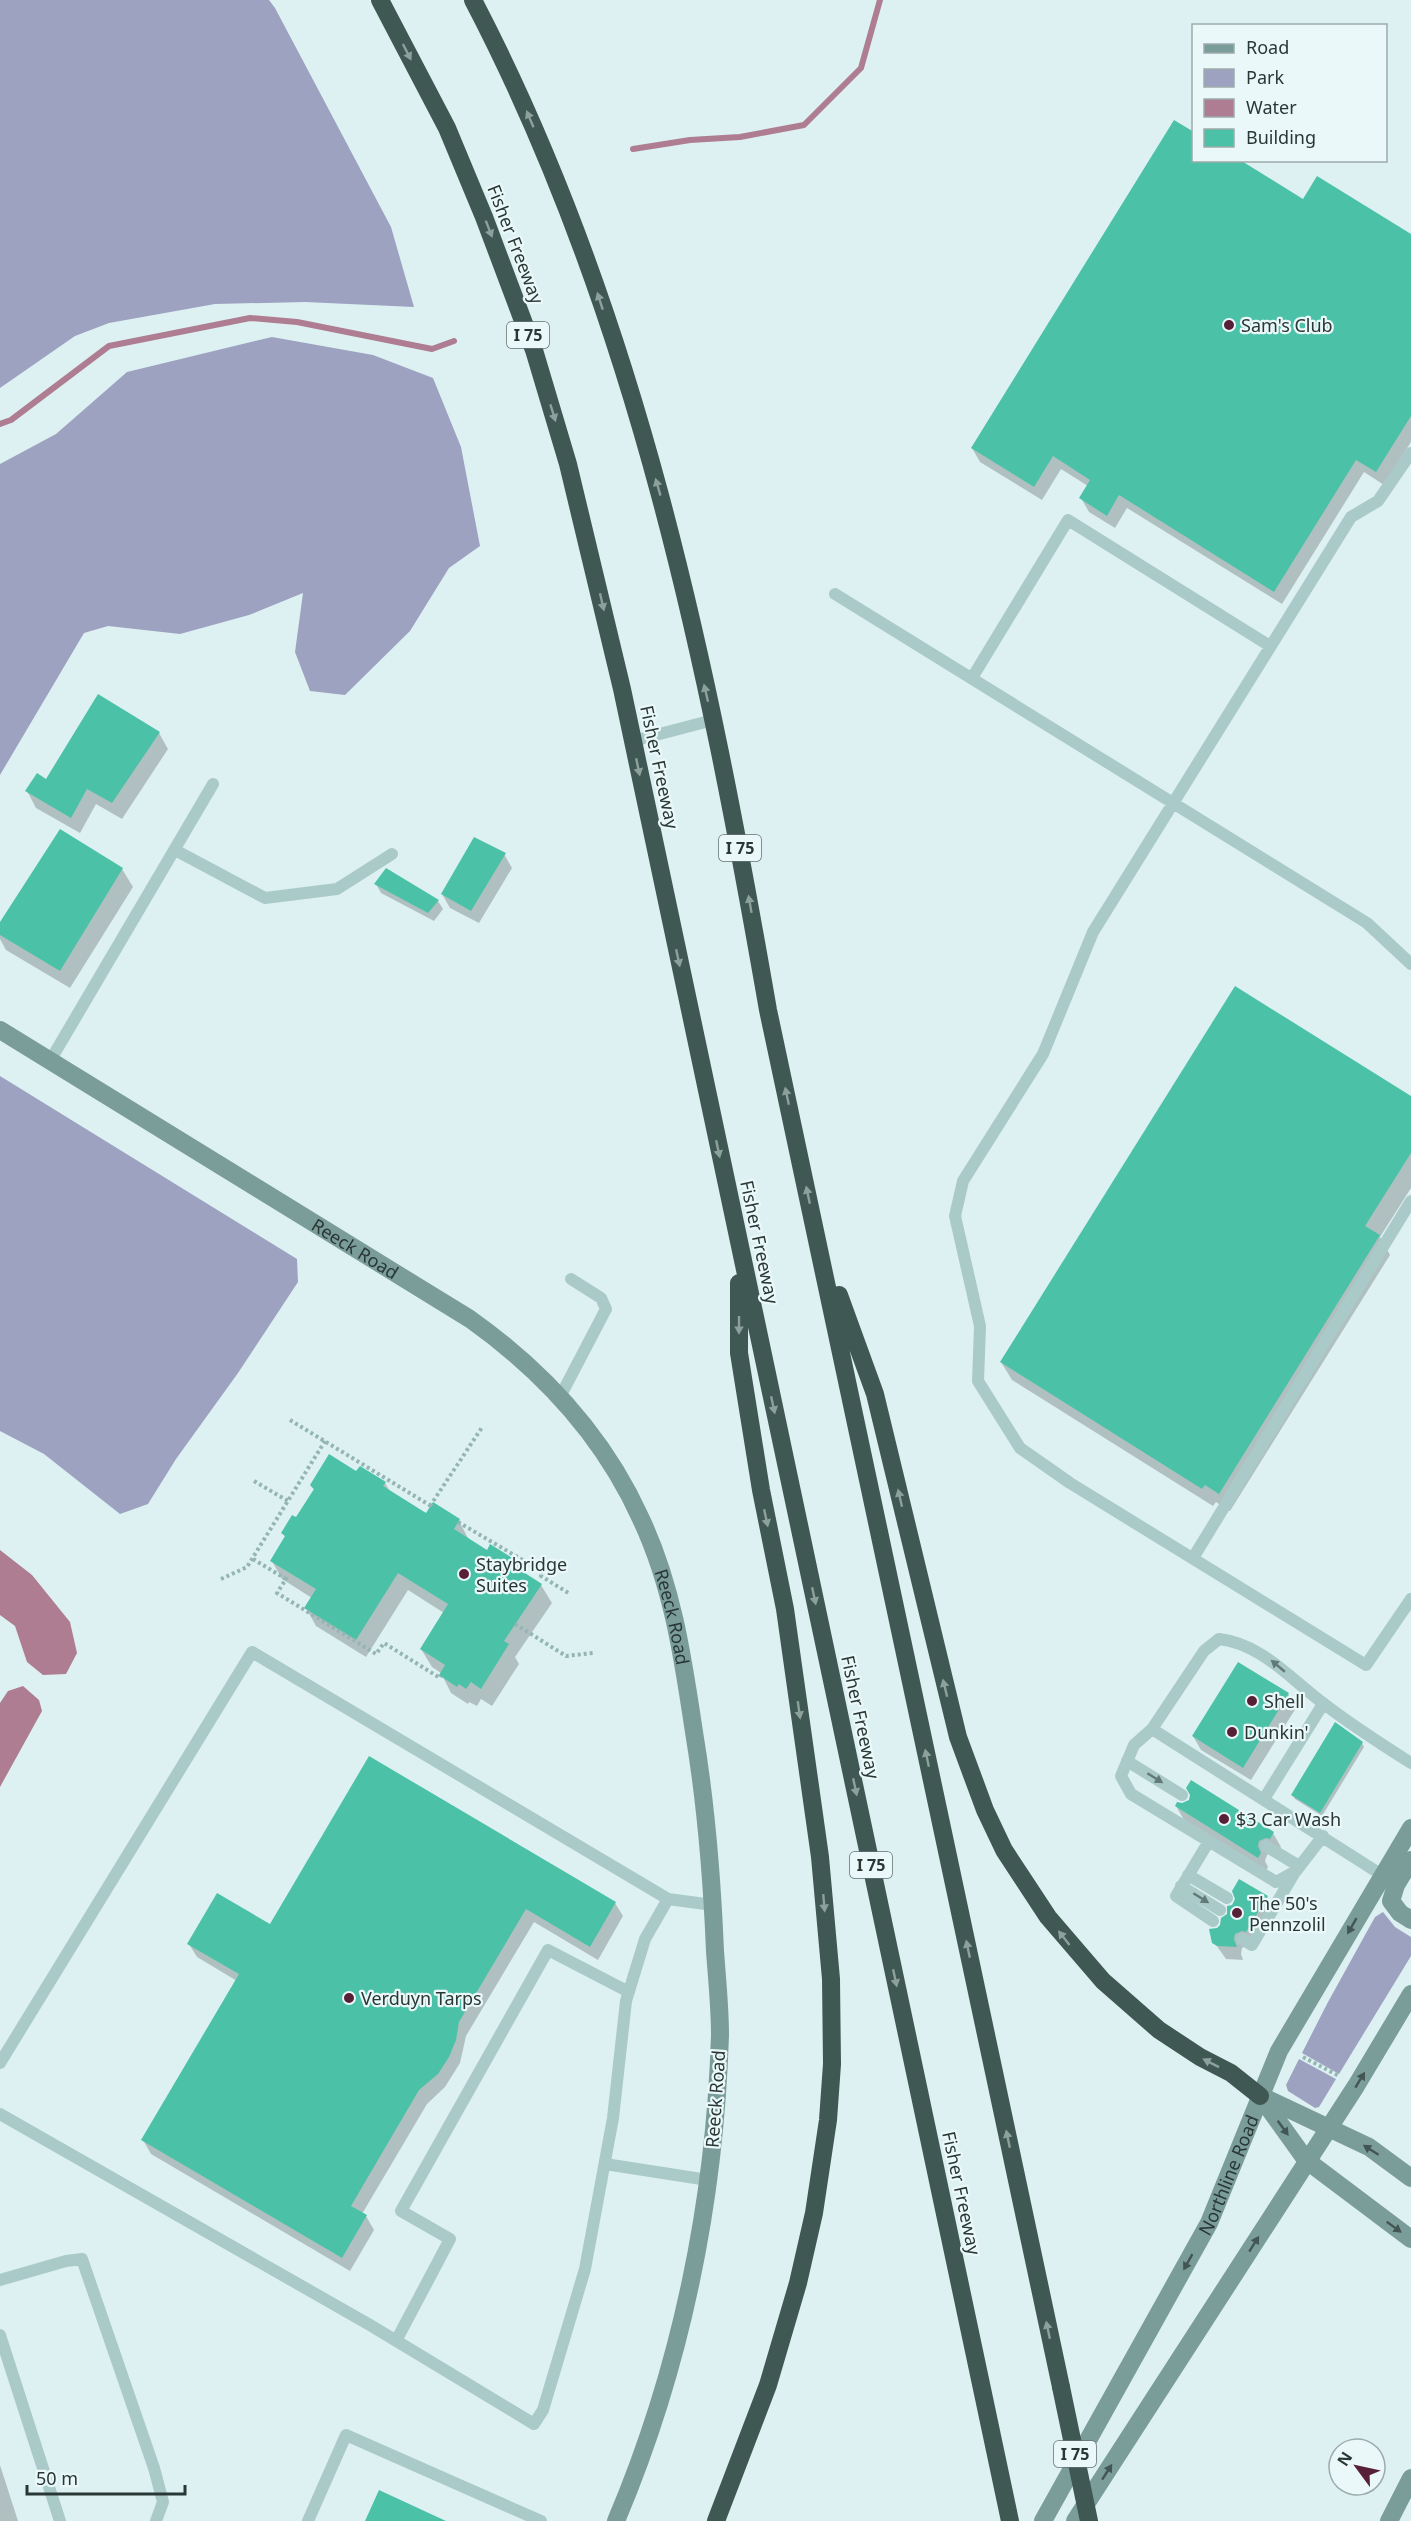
<svg xmlns="http://www.w3.org/2000/svg" width="1411" height="2521" font-family="'Noto Sans',sans-serif">
	<style>
		.green { fill: #9ea2c1 }
		.water { fill: #ae7d92 }
		.shadow { fill: #0003 }
		.lines { fill: none; stroke-linecap: round; stroke-linejoin: round }
		.stream { stroke: #ae7d92; stroke-width: 6 }
		.building { fill: #4bc2a7 }
		.path { stroke: #94b5b4; stroke-width: 4; stroke-dasharray: 3 3; stroke-linecap: butt }
		.lane { stroke: #aacac9; stroke-width: 12 }
		.secondary { stroke: #7b9d9a; stroke-width: 18 }
		.highway { stroke: #405854; stroke-width: 18 }
		.highway-bridge { stroke: #405854; stroke-width: 18 }
		.oneway { fill: #8ca09e }
		.oneway2 { fill: #637978 }
		.oneway3 { fill: #425653 }
		.poi-dot { fill: #582036; stroke: #eaf8f9; stroke-width: 2 }
		.labels { text-anchor: middle; dominant-baseline: central; stroke-width: 4.5; stroke-linejoin: round; paint-order: stroke }
		.shield { fill: #eaf8f9; stroke: #637170; stroke-width: 1.5 }
		.shield-label { font-size: 16px; font-weight: bold; fill: #293735 }
		.street-label { font-size: 18px; fill: #293735; stroke: #eaf8f9 }
		.poi-label { font-size: 18px; fill: #293735; stroke: #eaf8f9; text-anchor: start }
	</style>
	<rect width="100%" height="100%" fill="#ddf1f2"/>
	<path class="green" d="M 0,0 L 269,0 L 275,8 L 391,227 L 414,307 L 305,302 L 215,304 L 109,323 L 75,336 L 0,388 Z
		M 272,337 L 373,355 L 433,378 L 461,447 L 480,546 L 449,568 L 410,631 L 345,695 L 310,691 L 295,652 L 303,593 L 249,615 L 180,634 L 108,626 L 84,633 L 0,775 L 0,464 L 56,434 L 127,372 Z
		M 0,1076 L 297,1259 L 298,1282 L 238,1373 L 176,1459 L 148,1504 L 120,1514 L 44,1454 L 0,1431 Z
		M 1383,1912 L 1395,1927 L 1411,1937 L 1411,1956 L 1339,2074 L 1302,2053 L 1328,2002 L 1375,1917 Z
		M 1299,2059 L 1336,2079 L 1319,2107 L 1315,2108 L 1288,2091 L 1286,2085 Z"/>
	<path class="water" d="M 0,1550 L 32,1575 L 70,1622 L 77,1653 L 66,1674 L 43,1675 L 27,1662 L 15,1626 L 0,1615 Z
		M 23,1686 L 39,1700 L 42,1711 L 0,1787 L 0,1703 L 8,1691 Z"/>
	<path class="shadow" d="M 1194,160 L 1304,202 L 1411,236 L 1411,442 L 1384,485 L 1364,472 L 1282,604 L 1127,508 L 1115,528 L 1089,512 L 1081,498 L 1088,486 L 1061,469 L 1042,500 L 980,462 L 972,448 Z
		M 159,733 L 168,749 L 122,819 L 96,804 L 80,833 L 36,808 L 27,791 Z
		M 504,854 L 512,868 L 479,923 L 450,908 L 442,894 Z
		M 122,869 L 133,887 L 70,988 L 6,950 L 0,939 L 0,925 Z
		M 376,884 L 438,901 L 443,909 L 434,921 L 381,893 Z
		M 1411,1098 L 1411,1188 L 1380,1237 L 1390,1255 L 1230,1511 L 1216,1502 L 1213,1506 L 1012,1380 L 1001,1362 Z
		M 357,1473 L 385,1483 L 391,1493 L 426,1515 L 459,1521 L 469,1540 L 487,1552 L 516,1562 L 522,1572 L 541,1585 L 552,1603 L 515,1657 L 519,1664 L 492,1706 L 481,1699 L 477,1706 L 469,1702 L 468,1704 L 451,1693 L 441,1673 L 432,1667 L 421,1649 L 444,1613 L 408,1590 L 366,1657 L 316,1626 L 306,1608 L 312,1598 L 282,1579 L 272,1561 L 286,1538 L 283,1533 L 297,1520 L 315,1491 L 311,1486 Z
		M 1288,1694 L 1296,1708 L 1251,1780 L 1201,1750 L 1193,1736 Z
		M 1362,1743 L 1364,1747 L 1322,1816 L 1295,1799 L 1292,1795 Z
		M 1176,1806 L 1273,1833 L 1281,1847 L 1278,1852 L 1274,1851 L 1267,1855 L 1265,1861 L 1268,1867 L 1266,1871 L 1184,1820 Z
		M 1267,1897 L 1275,1911 L 1250,1944 L 1242,1948 L 1241,1954 L 1243,1960 L 1226,1959 L 1214,1942 L 1218,1930 Z
		M 615,1903 L 623,1916 L 598,1960 L 534,1922 L 466,2036 L 460,2063 L 445,2087 L 427,2104 L 362,2214 L 366,2216 L 374,2230 L 350,2271 L 151,2154 L 143,2140 L 237,1981 L 197,1957 L 189,1944 L 271,1926 Z
		M 0,2465 L 18,2521 L 0,2521 Z"/>
	<g class="lines">
		<path class="stream" d="M 633,149 L 690,140 L 740,137 L 804,125 L 861,68 L 880,0
			M 0,424 L 11,420 L 109,346 L 250,318 L 297,322 L 432,349 L 454,341"/>
	</g>
	<path class="building" d="M 1174,120 L 1194,132 L 1194,160 L 1240,160 L 1303,199 L 1317,176 L 1411,234 L 1411,416 L 1376,472 L 1356,460 L 1274,592 L 1119,495 L 1107,516 L 1079,498 L 1090,480 L 1053,456 L 1034,487 L 971,448 Z
		M 98,694 L 160,732 L 112,803 L 87,789 L 71,818 L 25,791 L 37,773 L 46,779 Z
		M 60,829 L 123,868 L 60,971 L 0,935 L 0,922 Z
		M 474,837 L 506,853 L 471,911 L 441,894 Z
		M 386,868 L 439,900 L 428,913 L 374,884 Z
		M 1235,986 L 1411,1096 L 1411,1153 L 1365,1226 L 1380,1235 L 1219,1494 L 1205,1485 L 1202,1489 L 1000,1362 Z
		M 329,1454 L 356,1471 L 360,1466 L 386,1482 L 383,1486 L 426,1513 L 433,1502 L 460,1519 L 454,1529 L 487,1550 L 490,1544 L 517,1561 L 514,1566 L 542,1584 L 504,1641 L 509,1644 L 481,1689 L 471,1682 L 466,1689 L 459,1684 L 457,1687 L 439,1675 L 445,1665 L 420,1649 L 448,1604 L 398,1573 L 356,1640 L 304,1608 L 316,1589 L 270,1561 L 285,1536 L 281,1533 L 292,1515 L 296,1517 L 314,1489 L 310,1485 Z
		M 1238,1662 L 1289,1693 L 1243,1768 L 1192,1736 Z
		M 1335,1722 L 1363,1742 L 1320,1813 L 1291,1795 Z
		M 369,1756 L 616,1902 L 590,1947 L 526,1909 L 459,2022 L 456,2040 L 449,2057 L 438,2074 L 419,2090 L 351,2206 L 367,2215 L 342,2258 L 141,2140 L 239,1974 L 187,1944 L 217,1893 L 270,1924 Z
		M 1191,1780 L 1274,1832 L 1270,1839 L 1266,1838 L 1259,1841 L 1258,1846 L 1261,1853 L 1258,1858 L 1175,1806 L 1177,1802 L 1182,1803 L 1189,1800 L 1190,1795 L 1186,1788 Z
		M 1239,1879 L 1268,1896 L 1246,1932 L 1242,1931 L 1235,1934 L 1234,1939 L 1237,1947 L 1217,1946 L 1212,1943 L 1209,1929 L 1217,1928 L 1220,1925 L 1221,1918 L 1227,1914 L 1227,1906 L 1232,1905 L 1235,1899 L 1232,1891 Z
		M 379,2490 L 446,2521 L 365,2521 Z"/>
	<g class="lines">
		<path class="path" d="M 290,1420 L 431,1506
			M 254,1481 L 288,1501
			M 430,1506 L 483,1426
			M 458,1522 L 543,1572 L 541,1576 L 570,1594
			M 253,1559 L 286,1579 L 277,1593 L 376,1654 L 384,1643 L 440,1678 L 441,1676
			M 221,1579 L 247,1567 L 325,1441
			M 515,1624 L 566,1656 L 593,1653
			M 1303,2057 L 1339,2076"/>
		<path class="lane" d="M 1411,453 L 1378,501 L 1351,517 L 1093,932 L 1043,1054 L 963,1181 L 955,1216 L 980,1326 L 978,1381 L 1020,1448 L 1070,1483 L 1366,1665 L 1411,1599
			M 835,594 L 1367,923 L 1411,964
			M 972,678 L 1068,520 L 1270,646
			M 633,741 L 713,720
			M 175,850 L 265,898 L 337,889 L 392,854
			M 50,1061 L 213,784
			M 560,1397 L 606,1309 L 601,1298 L 571,1279
			M 1193,1558 L 1411,1201
			M 1152,1729 L 1382,1875
			M 1127,1761 L 1182,1795
			M 1264,1799 L 1323,1704
			M 1323,1836 L 1296,1871 L 1276,1882 L 1131,1794 L 1121,1776 L 1134,1745 L 1152,1729 L 1204,1651 L 1219,1639 C 1262,1644 1289,1678 1323,1703 C 1351,1725 1381,1744 1411,1763
			M 1209,1841 L 1176,1896 L 1213,1921
			M 1266,1846 L 1299,1866
			M 1188,1875 L 1227,1898
			M 1181,1886 L 1220,1910
			M 1242,1939 L 1252,1945 L 1295,1872
			M 0,2063 L 252,1652 L 668,1899 L 713,1905
			M 0,2114 L 370,2325 L 534,2424 L 543,2410 L 585,2269 L 613,2118 L 626,2001 L 645,1939 L 668,1899
			M 605,2164 L 708,2180
			M 0,2280 L 66,2261 L 82,2259 L 154,2468 L 163,2502 L 156,2521
			M 0,2335 L 60,2521
			M 396,2341 L 450,2239 L 401,2211 L 548,1950 L 629,1992
			M 308,2521 L 346,2435 L 541,2521"/>
		<g class="secondary">
			<path id="s1" d="M 0,1030 L 470,1319 C 543,1371 604,1437 641,1519 C 673,1587 683,1659 694,1732 C 706,1804 712,1878 715,1951 C 717,1979 720,2007 720,2035 C 715,2201 681,2368 616,2521"/>
			<path d="M 1411,1860 L 1396,1885 L 1391,1901 L 1400,1913 L 1411,1920"/>
			<path d="M 1260,2096 L 1306,2160 L 1411,2239"/>
			<path d="M 1263,2097 L 1369,2147 L 1411,2178"/>
			<path id="s2" d="M 1043,2521 L 1209,2223 L 1279,2051 L 1411,1828"/>
			<path d="M 1075,2521 L 1356,2086 L 1411,1994"/>
			<path d="M 1389,2521 L 1411,2478"/>
		</g>
		<path class="highway" d="M 380,0 L 447,128 L 484,217 L 534,350 L 568,464 L 622,689 L 1010,2521
			M 473,0 C 637,314 708,665 768,1010 L 1061,2387
			M 839,1295 L 875,1394 L 958,1737 L 985,1810 L 1004,1850 L 1048,1917 L 1103,1981 L 1159,2030 L 1200,2057 L 1231,2073 L 1260,2096
			M 716,2521 L 768,2385 L 798,2283 L 814,2213 L 828,2120 L 832,2064 L 831,1979 L 820,1857 L 785,1609 L 761,1490 L 739,1353 L 739,1283"/>
		<path class="highway-bridge" d="M 1061,2387 L 1089,2521"/>
	</g>
	<defs><path id="oneway-solid" d="M-6-.8H1V-3.2L6.5 0L1 3.2V.8H-6Z" transform="scale(1.5)"/></defs>
	<g class="oneway">
		<use href="#oneway-solid" transform="translate(407 52) rotate(63)"/>
		<use href="#oneway-solid" transform="translate(530 119) rotate(-113)"/>
		<use href="#oneway-solid" transform="translate(489 229) rotate(69)"/>
		<use href="#oneway-solid" transform="translate(600 301) rotate(-108)"/>
		<use href="#oneway-solid" transform="translate(553 413) rotate(73)"/>
		<use href="#oneway-solid" transform="translate(658 487) rotate(-106)"/>
		<use href="#oneway-solid" transform="translate(602 602) rotate(77)"/>
		<use href="#oneway-solid" transform="translate(706 693) rotate(-103)"/>
		<use href="#oneway-solid" transform="translate(638 767) rotate(78)"/>
		<use href="#oneway-solid" transform="translate(750 904) rotate(-100)"/>
		<use href="#oneway-solid" transform="translate(678 958) rotate(78)"/>
		<use href="#oneway-solid" transform="translate(787 1096) rotate(-102)"/>
		<use href="#oneway-solid" transform="translate(718 1149) rotate(78)"/>
		<use href="#oneway-solid" transform="translate(808 1195) rotate(-102)"/>
		<use href="#oneway-solid" transform="translate(739 1325) rotate(90)"/>
		<use href="#oneway-solid" transform="translate(773 1405) rotate(78)"/>
		<use href="#oneway-solid" transform="translate(900 1498) rotate(-103)"/>
		<use href="#oneway-solid" transform="translate(766 1518) rotate(78)"/>
		<use href="#oneway-solid" transform="translate(814 1596) rotate(78)"/>
		<use href="#oneway-solid" transform="translate(945 1688) rotate(-104)"/>
		<use href="#oneway-solid" transform="translate(799 1710) rotate(82)"/>
		<use href="#oneway-solid" transform="translate(927 1758) rotate(-102)"/>
		<use href="#oneway-solid" transform="translate(855 1787) rotate(78)"/>
		<use href="#oneway-solid" transform="translate(824 1903) rotate(85)"/>
		<use href="#oneway-solid" transform="translate(1064 1938) rotate(-128)"/>
		<use href="#oneway-solid" transform="translate(968 1949) rotate(-102)"/>
		<use href="#oneway-solid" transform="translate(895 1978) rotate(78)"/>
		<use href="#oneway-solid" transform="translate(1211 2063) rotate(-153)"/>
		<use href="#oneway-solid" transform="translate(1008 2139) rotate(-102)"/>
		<use href="#oneway-solid" transform="translate(1048 2330) rotate(-102)"/>
	</g>
	<g class="oneway2">
		<use href="#oneway-solid" transform="translate(1278 1666) rotate(-140)"/>
		<use href="#oneway-solid" transform="translate(1155 1778) rotate(32)"/>
		<use href="#oneway-solid" transform="translate(1201 1898) rotate(32)"/>
	</g>
	<g class="oneway3">
		<use href="#oneway-solid" transform="translate(1352 1926) rotate(120)"/>
		<use href="#oneway-solid" transform="translate(1360 2080) rotate(-59)"/>
		<use href="#oneway-solid" transform="translate(1283 2128) rotate(54)"/>
		<use href="#oneway-solid" transform="translate(1371 2150) rotate(-148)"/>
		<use href="#oneway-solid" transform="translate(1394 2227) rotate(36)"/>
		<use href="#oneway-solid" transform="translate(1254 2244) rotate(-58)"/>
		<use href="#oneway-solid" transform="translate(1188 2262) rotate(119)"/>
		<use href="#oneway-solid" transform="translate(1107 2472) rotate(-57)"/>
	</g>
	<g class="poi-dot">
		<circle cx="1229" cy="325" r="6"/>
		<circle cx="464" cy="1574" r="6"/>
		<circle cx="1252" cy="1701" r="6"/>
		<circle cx="1232" cy="1732" r="6"/>
		<circle cx="1224" cy="1819" r="6"/>
		<circle cx="1237" cy="1913" r="6"/>
		<circle cx="349" cy="1998" r="6"/>
	</g>
	<g class="labels">
		<g class="shield">
			<rect x="507" y="322" width="42" height="26" rx="4.5"/>
			<rect x="719" y="835" width="42" height="26" rx="4.5"/>
			<rect x="850" y="1852" width="42" height="26" rx="4.5"/>
			<rect x="1054" y="2441" width="42" height="26" rx="4.5"/>
		</g>
		<g class="shield-label">
			<text x="528" y="335">I 75</text>
			<text x="740" y="848">I 75</text>
			<text x="871" y="1865">I 75</text>
			<text x="1075" y="2454">I 75</text>
		</g>
		<g class="street-label">
			<text transform="translate(516 244) rotate(69)">Fisher Freeway</text>
			<text transform="translate(660 767) rotate(78)">Fisher Freeway</text>
			<text transform="translate(760 1242) rotate(78)">Fisher Freeway</text>
			<text stroke="none"><textPath href="#s1" startOffset="417">Reeck Road</textPath></text>
			<text stroke="none"><textPath href="#s1" startOffset="921">Reeck Road</textPath></text>
			<text transform="translate(861 1717) rotate(78)">Fisher Freeway</text>
			<text transform="translate(715 2099) rotate(-86)">Reeck Road</text>
			<text stroke="none"><textPath href="#s2" startOffset="393">Northline Road</textPath></text>
			<text transform="translate(962 2193) rotate(78)">Fisher Freeway</text>
		</g>
		<g class="poi-label">
			<text x="1241" y="325">Sam's Club</text>
			<text x="476" y="1564">Staybridge<tspan x="476" dy="21">Suites</tspan></text>
			<text x="1264" y="1701">Shell</text>
			<text x="1244" y="1732">Dunkin'</text>
			<text x="1236" y="1819">$3 Car Wash</text>
			<text x="1249" y="1903">The 50's<tspan x="1249" dy="21">Pennzolil</tspan></text>
			<text x="361" y="1998">Verduyn Tarps</text>
		</g>
	</g>
	<rect x="1192" y="24" width="195" height="138" fill="#eaf8f9" stroke="#9dabab" stroke-width="1.5"/>
	<rect x="1204" y="44" width="30" height="9" fill="#7b9d9a" stroke="#9dabab" stroke-width="1.5"/>
	<text x="1246" y="54" font-size="18" fill="#293735">Road</text>
	<rect x="1204" y="69" width="30" height="18" fill="#9ea2c1" stroke="#9dabab" stroke-width="1.5"/>
	<text x="1246" y="84" font-size="18" fill="#293735">Park</text>
	<rect x="1204" y="99" width="30" height="18" fill="#ae7d92" stroke="#9dabab" stroke-width="1.5"/>
	<text x="1246" y="114" font-size="18" fill="#293735">Water</text>
	<rect x="1204" y="129" width="30" height="18" fill="#4bc2a7" stroke="#9dabab" stroke-width="1.5"/>
	<text x="1246" y="144" font-size="18" fill="#293735">Building</text>
	<g transform="translate(1357 2467) rotate(303)"><circle r="28" fill="#eaf8f9" stroke="#9dabab" stroke-width="1.5"/>
	<path d="M0-4.5L10 22L0 15L-10 22Z" fill="#582036"/>
	<text y="-9" font-size="16" font-weight="bold" text-anchor="middle" fill="#293735">N</text>
	</g>
	<path d="M27 2485v9h158v-9" fill="none" stroke="#293735" stroke-width="3"/>
	<text x="36" y="2485" font-size="18" fill="#293735" stroke="#eaf8f9" stroke-width="4.5" paint-order="stroke">50 m</text>
</svg>
